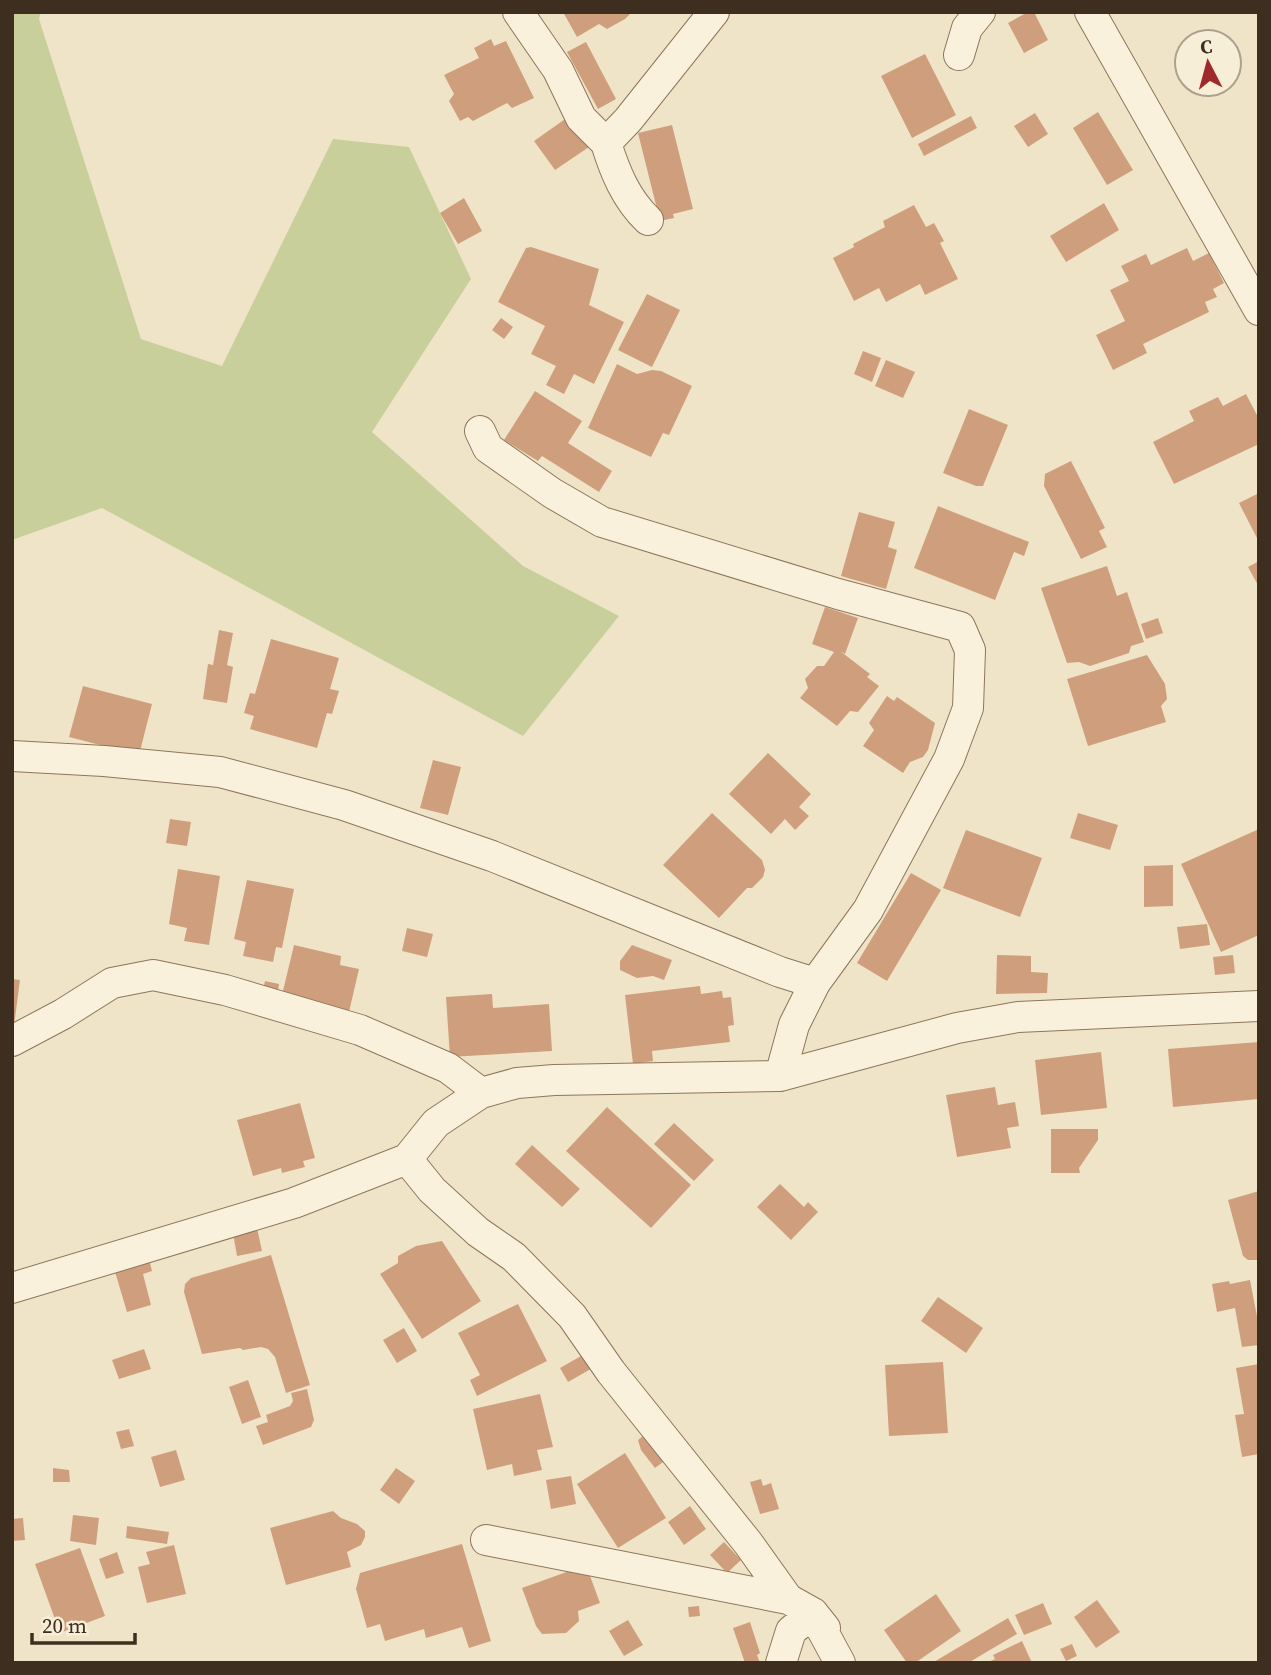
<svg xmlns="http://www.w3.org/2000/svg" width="1271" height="1675" font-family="'Source Serif 4',serif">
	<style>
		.green { fill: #c9cf9b }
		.building { fill: #cf9f7d }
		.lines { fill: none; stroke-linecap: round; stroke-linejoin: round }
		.minor-casing { stroke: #8d765c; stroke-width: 32 }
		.minor { stroke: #faf1dc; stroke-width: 30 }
	</style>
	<rect width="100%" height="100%" fill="#f0e4c8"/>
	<path class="green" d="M 12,12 L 41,12 L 39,19 L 141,339 L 222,366 L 333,139 L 409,147 L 471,279 L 372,432 L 523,566 L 619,616 L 523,736 L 102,508 L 12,540 Z"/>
	<path class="building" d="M 563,12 L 632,12 L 625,19 L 607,29 L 599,24 L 577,37 Z
		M 1028,12 L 1034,12 L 1048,40 L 1024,53 L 1008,23 Z
		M 491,39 L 494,46 L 506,41 L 534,98 L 512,108 L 507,103 L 473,121 L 468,117 L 460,121 L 449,101 L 454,94 L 444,75 L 479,58 L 474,48 Z
		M 586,42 L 616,99 L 598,109 L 567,52 Z
		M 925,54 L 956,115 L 912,138 L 881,76 Z
		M 1098,112 L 1133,170 L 1107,185 L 1073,128 Z
		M 1035,113 L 1048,134 L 1028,147 L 1014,126 Z
		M 971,116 L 977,128 L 924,156 L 918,144 Z
		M 568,117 L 589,147 L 555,170 L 534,141 Z
		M 672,125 L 693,209 L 673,214 L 674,218 L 660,221 L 638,133 Z
		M 464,198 L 482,231 L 458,244 L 440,213 Z
		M 1104,203 L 1119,230 L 1066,262 L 1050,236 Z
		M 914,205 L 926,227 L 934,223 L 944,241 L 940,243 L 958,279 L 925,295 L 920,284 L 886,302 L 879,288 L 854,301 L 833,258 L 854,247 L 853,244 L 885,227 L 883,221 Z
		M 531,247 L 599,269 L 589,305 L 624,322 L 594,384 L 574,374 L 564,394 L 546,385 L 556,366 L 531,354 L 545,326 L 498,302 L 526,248 Z
		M 1187,248 L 1193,261 L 1209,253 L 1224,283 L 1213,289 L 1217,297 L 1205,302 L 1209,312 L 1143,344 L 1147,353 L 1113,370 L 1096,335 L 1125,321 L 1110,290 L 1129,281 L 1121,266 L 1146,254 L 1151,265 Z
		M 647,294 L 680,310 L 652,367 L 618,350 Z
		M 501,318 L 513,327 L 504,339 L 492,330 Z
		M 863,351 L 881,358 L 872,382 L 854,374 Z
		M 886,360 L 915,372 L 903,398 L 875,386 Z
		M 617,364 L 637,374 L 652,370 L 661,371 L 692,386 L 669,435 L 663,433 L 651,457 L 588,428 Z
		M 535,391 L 582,421 L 568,443 L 612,471 L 599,492 L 542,456 L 538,461 L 504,440 Z
		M 1246,394 L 1259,419 L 1259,444 L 1174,484 L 1153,442 L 1194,421 L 1189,411 L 1218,397 L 1223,406 Z
		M 969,409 L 1008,425 L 983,486 L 976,486 L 943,473 Z
		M 1071,461 L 1105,528 L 1099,531 L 1107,547 L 1081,559 L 1044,486 L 1045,474 Z
		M 1259,493 L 1259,542 L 1239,503 Z
		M 938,506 L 1029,542 L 1024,556 L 1014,552 L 995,600 L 914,568 Z
		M 859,512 L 895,522 L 888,547 L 897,550 L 886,589 L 841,576 Z
		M 1259,561 L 1259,587 L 1248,567 Z
		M 1107,566 L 1117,596 L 1127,592 L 1144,642 L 1131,646 L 1129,653 L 1090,666 L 1079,662 L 1067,663 L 1041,588 Z
		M 825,607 L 858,618 L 845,654 L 840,651 L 870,674 L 867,677 L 879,686 L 858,712 L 850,711 L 837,726 L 800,698 L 808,688 L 805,679 L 817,666 L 824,666 L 834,652 L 812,644 Z
		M 1158,618 L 1163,633 L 1146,639 L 1141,624 Z
		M 219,630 L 233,633 L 227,665 L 233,667 L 227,703 L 203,699 L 208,664 L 213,665 Z
		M 271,639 L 339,658 L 330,689 L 339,691 L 332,714 L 327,713 L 317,748 L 250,729 L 254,716 L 244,713 L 250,693 L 255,694 Z
		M 1147,655 L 1165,684 L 1167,699 L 1161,706 L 1166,722 L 1088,746 L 1067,679 Z
		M 83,686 L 152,704 L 139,755 L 69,737 Z
		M 887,696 L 894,701 L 897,697 L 935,723 L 928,750 L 923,757 L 910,762 L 903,773 L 863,746 L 874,730 L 869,723 Z
		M 768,753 L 811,794 L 799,807 L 809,816 L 795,830 L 785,819 L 771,834 L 729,794 Z
		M 433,760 L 461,767 L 448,815 L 420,808 Z
		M 712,813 L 762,860 L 765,870 L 763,877 L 752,888 L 747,888 L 719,918 L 663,865 Z
		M 1078,813 L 1118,825 L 1110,850 L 1070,838 Z
		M 170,819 L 191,822 L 187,846 L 166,843 Z
		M 1259,829 L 1259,935 L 1221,952 L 1181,864 Z
		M 966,830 L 1042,858 L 1020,917 L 943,888 Z
		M 1173,865 L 1173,906 L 1144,907 L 1144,866 Z
		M 178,869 L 220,876 L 209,945 L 184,941 L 187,928 L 169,924 Z
		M 911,873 L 941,890 L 887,981 L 857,963 Z
		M 247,880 L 294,889 L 282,948 L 276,947 L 273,962 L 243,956 L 246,942 L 234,939 Z
		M 1207,924 L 1210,945 L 1180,949 L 1177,927 Z
		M 407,928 L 433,934 L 427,957 L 402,951 Z
		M 294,945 L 341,956 L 340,965 L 359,969 L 349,1012 L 282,995 Z
		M 632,945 L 672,960 L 664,980 L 653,976 L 637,978 L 620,970 L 620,961 Z
		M 997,955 L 1031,956 L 1031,972 L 1048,973 L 1047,993 L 996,994 Z
		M 1233,955 L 1235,973 L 1215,975 L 1213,957 Z
		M 12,979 L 20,980 L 14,1026 L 12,1026 Z
		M 265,981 L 279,984 L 277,997 L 262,995 Z
		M 700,986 L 701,994 L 722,991 L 723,998 L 731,997 L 734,1025 L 728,1026 L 730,1042 L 652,1051 L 653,1061 L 633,1064 L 625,995 Z
		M 492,994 L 493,1008 L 549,1004 L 552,1051 L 450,1057 L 446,997 Z
		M 1259,1042 L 1259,1099 L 1173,1107 L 1168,1049 Z
		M 1101,1052 L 1107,1108 L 1041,1115 L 1035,1060 Z
		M 995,1087 L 998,1105 L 1015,1102 L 1019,1126 L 1007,1128 L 1011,1148 L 957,1157 L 946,1095 Z
		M 300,1103 L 315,1158 L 303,1161 L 305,1167 L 282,1173 L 281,1168 L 253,1176 L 237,1120 Z
		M 607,1107 L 691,1185 L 651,1228 L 566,1151 Z
		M 674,1123 L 714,1160 L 694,1181 L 654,1144 Z
		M 1051,1129 L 1098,1129 L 1098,1140 L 1079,1168 L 1080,1173 L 1051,1173 Z
		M 532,1145 L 580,1189 L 562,1207 L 515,1164 Z
		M 780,1184 L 804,1207 L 808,1202 L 818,1212 L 791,1240 L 757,1207 Z
		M 1259,1191 L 1259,1260 L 1248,1260 L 1243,1256 L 1228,1200 Z
		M 257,1228 L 262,1251 L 237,1256 L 233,1233 Z
		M 442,1241 L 481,1301 L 422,1339 L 380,1274 L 398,1263 L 398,1256 L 416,1246 Z
		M 148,1255 L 152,1271 L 143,1274 L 151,1305 L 127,1312 L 113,1265 Z
		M 271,1255 L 310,1385 L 286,1393 L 275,1357 L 268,1349 L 261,1347 L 243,1350 L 240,1348 L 202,1354 L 184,1292 L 185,1284 L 191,1278 Z
		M 1250,1280 L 1259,1327 L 1259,1345 L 1242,1347 L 1235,1308 L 1217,1312 L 1212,1284 L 1229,1281 L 1230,1284 Z
		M 938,1297 L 983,1328 L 966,1353 L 921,1321 Z
		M 518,1304 L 547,1361 L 477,1396 L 470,1380 L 480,1375 L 458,1333 Z
		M 404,1328 L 417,1351 L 397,1363 L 383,1340 Z
		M 144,1349 L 151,1369 L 119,1379 L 112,1360 Z
		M 588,1352 L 596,1366 L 568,1382 L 560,1368 Z
		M 943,1362 L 948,1433 L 889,1436 L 885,1365 Z
		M 1259,1364 L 1259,1454 L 1242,1457 L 1235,1415 L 1244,1414 L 1236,1368 Z
		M 248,1380 L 261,1417 L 242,1424 L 229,1387 Z
		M 307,1389 L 314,1420 L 311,1427 L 263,1445 L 256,1426 L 268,1422 L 266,1415 L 290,1406 L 293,1401 L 291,1393 Z
		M 540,1394 L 553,1447 L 537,1450 L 542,1470 L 514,1476 L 512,1464 L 487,1470 L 473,1409 Z
		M 129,1429 L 134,1446 L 121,1449 L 116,1432 Z
		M 647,1433 L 667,1459 L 655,1468 L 641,1450 L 638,1440 Z
		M 176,1450 L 185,1480 L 160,1487 L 151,1457 Z
		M 625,1453 L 666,1518 L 618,1548 L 577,1484 Z
		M 53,1468 L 69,1470 L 70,1482 L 53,1482 Z
		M 396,1468 L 415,1481 L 399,1504 L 380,1490 Z
		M 571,1476 L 576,1504 L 551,1509 L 546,1480 Z
		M 761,1479 L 763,1486 L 771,1483 L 779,1509 L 760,1514 L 750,1482 Z
		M 690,1506 L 706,1529 L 684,1545 L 668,1522 Z
		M 333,1511 L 341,1518 L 357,1524 L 365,1531 L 365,1537 L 361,1545 L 347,1552 L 351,1567 L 286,1585 L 270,1528 Z
		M 73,1515 L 99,1518 L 96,1545 L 70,1541 Z
		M 23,1518 L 25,1540 L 12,1541 L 12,1519 Z
		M 127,1526 L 169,1532 L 167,1544 L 126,1538 Z
		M 724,1542 L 741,1560 L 727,1573 L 710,1555 Z
		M 462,1544 L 491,1641 L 469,1648 L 462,1627 L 426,1638 L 424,1629 L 385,1641 L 380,1624 L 367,1628 L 356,1589 L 360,1573 Z
		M 174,1545 L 186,1594 L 147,1603 L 138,1567 L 150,1564 L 146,1552 Z
		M 80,1548 L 105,1616 L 60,1633 L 35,1564 Z
		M 117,1552 L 124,1573 L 106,1579 L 99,1559 Z
		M 586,1565 L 600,1603 L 578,1611 L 579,1621 L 566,1633 L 542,1634 L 536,1626 L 522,1588 Z
		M 936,1594 L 961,1631 L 915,1663 L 907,1663 L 884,1630 Z
		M 1097,1600 L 1120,1632 L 1096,1648 L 1074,1617 Z
		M 1043,1603 L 1052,1624 L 1024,1635 L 1015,1615 Z
		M 699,1606 L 700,1616 L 689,1617 L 688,1607 Z
		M 1008,1618 L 1017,1634 L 968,1663 L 932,1663 Z
		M 628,1620 L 643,1645 L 624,1656 L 609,1631 Z
		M 750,1622 L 760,1653 L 757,1655 L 760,1663 L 745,1663 L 733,1628 Z
		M 1022,1641 L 1032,1663 L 986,1663 L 995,1659 L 993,1655 Z
		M 1072,1644 L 1077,1656 L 1066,1661 L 1060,1649 Z"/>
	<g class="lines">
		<defs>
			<path id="minor" d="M 518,12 L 558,70 L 581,118 L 606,143 L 628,120 L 714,12
				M 1090,12 L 1259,310
				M 959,55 L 967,28 L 980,12
				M 606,143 C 615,172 626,199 648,220
				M 480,431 L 488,448 L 552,493 L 602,522 L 838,594 L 960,627 L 970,650 L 968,708 L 949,759 L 868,910 L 815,983 L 794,1025 L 780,1076
				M 12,756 L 104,761 L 220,772 L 344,805 L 492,856 L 780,972 L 815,983
				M 12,1041 L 63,1014 L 112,983 L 153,975 L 225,990 L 360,1030 L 448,1068 L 481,1093
				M 407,1159 L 432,1190 L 478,1232 L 514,1257 L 572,1316 L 611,1372 L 748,1543 L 788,1599 L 813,1613 L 840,1663
				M 12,1288 L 294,1203 L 407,1159 L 436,1123 L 481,1093 L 517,1083 L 554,1080 L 780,1076 L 957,1028 L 1018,1017 L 1259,1006
				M 486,1540 L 788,1599
				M 781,1663 L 791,1631 L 813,1613 L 825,1628"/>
		</defs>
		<use href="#minor" class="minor-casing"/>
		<use href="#minor" class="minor"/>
	</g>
	<rect width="1271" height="1675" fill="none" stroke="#3d2e20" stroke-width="28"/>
	<g transform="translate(1208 63) rotate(354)"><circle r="33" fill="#f7eed8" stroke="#ada18e" stroke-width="2"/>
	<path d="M0-5L12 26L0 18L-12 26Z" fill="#9e2a2b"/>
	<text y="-10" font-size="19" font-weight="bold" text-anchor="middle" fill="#3d2e20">С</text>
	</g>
	<path d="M32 1633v10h103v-10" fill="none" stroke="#3d2e20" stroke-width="3.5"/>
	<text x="42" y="1633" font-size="21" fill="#3d2e20" stroke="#f7eed8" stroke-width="5" paint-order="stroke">20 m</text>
</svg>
